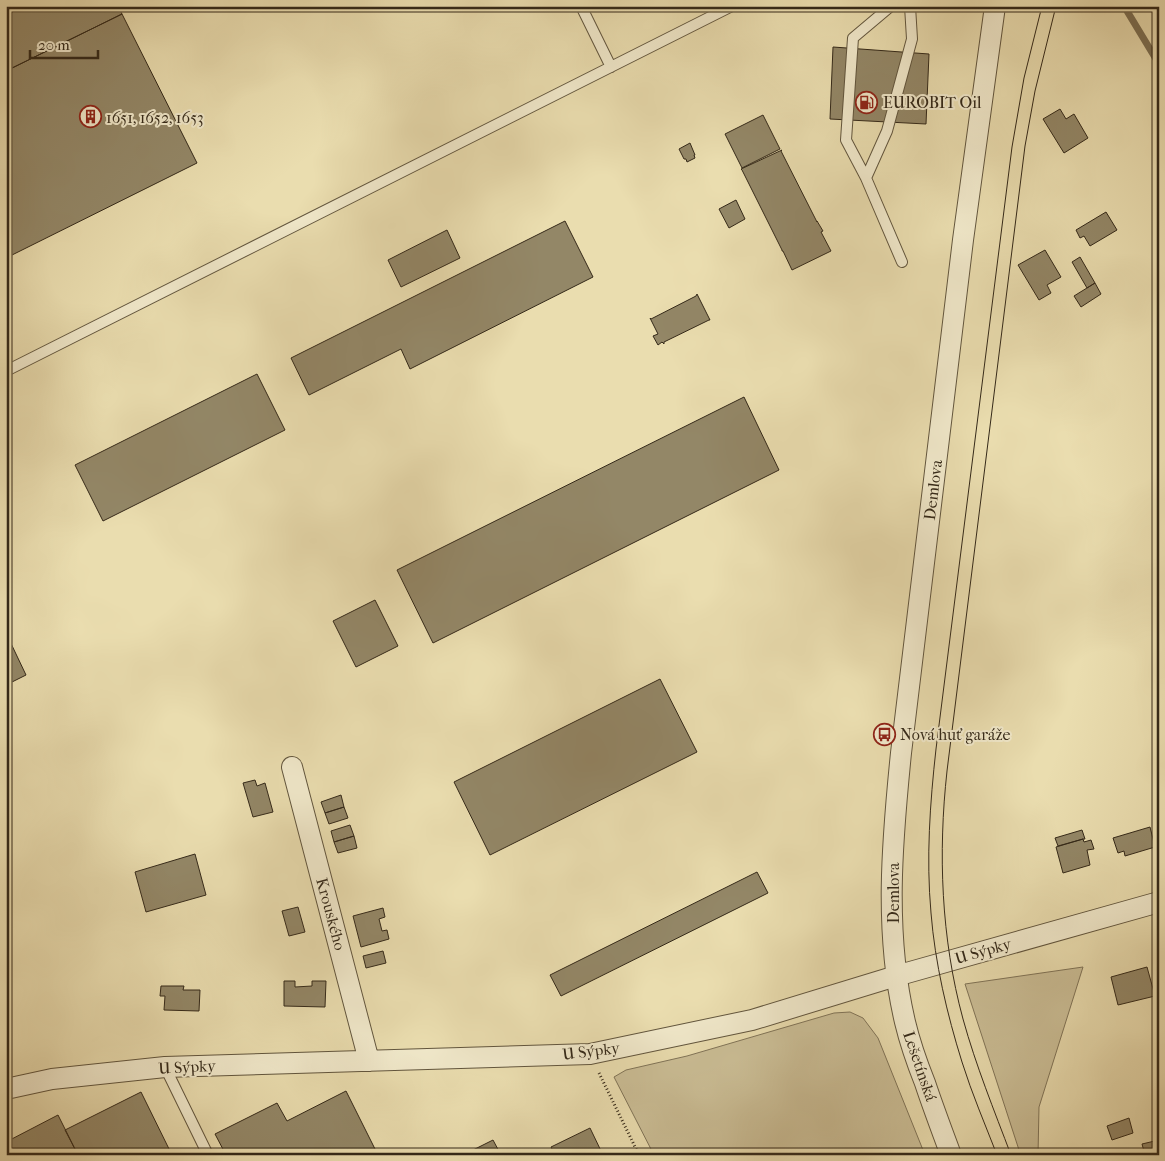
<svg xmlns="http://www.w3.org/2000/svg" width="1165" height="1161" font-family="'IM FELL French Canon',serif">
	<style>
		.green { fill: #cbbe96; stroke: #807458 }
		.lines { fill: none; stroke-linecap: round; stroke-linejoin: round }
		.stream { stroke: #7c7054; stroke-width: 7 }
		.building { fill: #938767; stroke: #342919 }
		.service-casing { stroke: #62563e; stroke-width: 12 }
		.minor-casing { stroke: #62563e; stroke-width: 22 }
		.path { stroke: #342919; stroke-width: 3; stroke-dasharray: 1 2.5; stroke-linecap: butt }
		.service { stroke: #f1e9cb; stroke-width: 10 }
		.minor { stroke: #f1e9cb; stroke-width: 20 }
		.tram { stroke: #342919; stroke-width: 1 }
		.labels { text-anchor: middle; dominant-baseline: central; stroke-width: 4; stroke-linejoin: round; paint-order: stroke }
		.poi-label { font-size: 16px; fill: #342919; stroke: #f1e9cb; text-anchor: start }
		.street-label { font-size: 16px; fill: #342919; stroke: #f1e9cb }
	</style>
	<rect width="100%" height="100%" fill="#eaddaf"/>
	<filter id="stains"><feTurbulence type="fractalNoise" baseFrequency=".004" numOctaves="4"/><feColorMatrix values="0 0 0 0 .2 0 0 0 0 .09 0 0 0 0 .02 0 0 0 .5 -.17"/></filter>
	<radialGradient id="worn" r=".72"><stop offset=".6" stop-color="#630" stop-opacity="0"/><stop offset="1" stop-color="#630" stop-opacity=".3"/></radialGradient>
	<path class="green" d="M 1083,967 L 1039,1107 L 1038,1155 L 1022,1155 L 1019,1150 L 965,984 Z
		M 850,1012 L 863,1018 L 878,1038 L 925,1155 L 654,1155 L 614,1077 L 626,1070 L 687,1056 L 834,1013 Z"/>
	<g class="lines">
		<path class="stream" d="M 1124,6 L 1159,64"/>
	</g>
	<path class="building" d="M 6,6 L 118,6 L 122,14 L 6,71 Z
		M 122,14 L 197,163 L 6,258 L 6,71 Z
		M 833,47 L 929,54 L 926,124 L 830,119 Z
		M 1060,109 L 1066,119 L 1074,114 L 1088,138 L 1064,153 L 1043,119 Z
		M 763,115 L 780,149 L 742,168 L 725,134 Z
		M 690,143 L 695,155 L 694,155 L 695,158 L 687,162 L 686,159 L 684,159 L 679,149 Z
		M 782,150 L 781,151 L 817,222 L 817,221 L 823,231 L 821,232 L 831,251 L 792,270 L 783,251 L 782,251 L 782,250 L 742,170 L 741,169 Z
		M 736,200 L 745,219 L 729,228 L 719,209 Z
		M 1106,212 L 1117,230 L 1090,246 L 1084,236 L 1080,238 L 1076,230 Z
		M 565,221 L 593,277 L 410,369 L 401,349 L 309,395 L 291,358 Z
		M 447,230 L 460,258 L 401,287 L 388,260 Z
		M 1045,250 L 1061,277 L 1047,285 L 1051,293 L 1039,300 L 1018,265 Z
		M 1080,257 L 1095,283 L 1087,288 L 1072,262 Z
		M 1095,283 L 1101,294 L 1081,307 L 1074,296 Z
		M 697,294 L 710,320 L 709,320 L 664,342 L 664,344 L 662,342 L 658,345 L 653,336 L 658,334 L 650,318 L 651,319 L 696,296 Z
		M 257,374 L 285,430 L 103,521 L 75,465 Z
		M 744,397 L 779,470 L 433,643 L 397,570 Z
		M 375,600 L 398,646 L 356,667 L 333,621 Z
		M 6,633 L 26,675 L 6,685 Z
		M 660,679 L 697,752 L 490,855 L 454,782 Z
		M 255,780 L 257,786 L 265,783 L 273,812 L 253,817 L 243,783 Z
		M 341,795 L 344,807 L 325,813 L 321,802 Z
		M 344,807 L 348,818 L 329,824 L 325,813 Z
		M 350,825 L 354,836 L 334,842 L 331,831 Z
		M 1150,827 L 1155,847 L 1125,856 L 1124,851 L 1118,853 L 1113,838 Z
		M 1082,830 L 1085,839 L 1083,839 L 1058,846 L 1055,838 Z
		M 354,836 L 357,848 L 338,853 L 334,842 Z
		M 1083,839 L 1084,842 L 1091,840 L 1094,849 L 1087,850 L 1090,865 L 1063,873 L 1056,847 Z
		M 195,854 L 206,895 L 146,912 L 135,872 Z
		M 757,872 L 768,893 L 561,996 L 550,975 Z
		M 298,907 L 305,932 L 289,936 L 282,911 Z
		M 383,908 L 385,917 L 379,919 L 382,931 L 387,930 L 389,939 L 361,947 L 353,916 Z
		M 383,951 L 386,963 L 366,968 L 363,956 Z
		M 1147,967 L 1155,996 L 1118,1005 L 1111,977 Z
		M 284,981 L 295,981 L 295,987 L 312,986 L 312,981 L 326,981 L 325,1007 L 284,1006 Z
		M 161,986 L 184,986 L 183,990 L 200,990 L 199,1011 L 164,1010 L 165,996 L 160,996 Z
		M 346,1091 L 378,1155 L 226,1155 L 215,1134 L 277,1103 L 287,1121 Z
		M 141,1092 L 172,1155 L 78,1155 L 65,1130 Z
		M 58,1115 L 78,1155 L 11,1155 L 6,1142 Z
		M 1129,1118 L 1133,1133 L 1112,1140 L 1107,1126 Z
		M 590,1128 L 603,1155 L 555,1155 L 551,1147 Z
		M 493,1140 L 501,1155 L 463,1155 Z
		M 1159,1140 L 1159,1152 L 1145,1155 L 1142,1144 Z"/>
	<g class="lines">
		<defs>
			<path id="service" d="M 581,6 L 611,67
				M 866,178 L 846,140 L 853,38 L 891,6
				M 902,262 L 866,178 L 887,131 L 912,39 L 910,6
				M 6,371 L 732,6
				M 165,1067 L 208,1155"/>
			<path id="minor" d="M 292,767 L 369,1061
				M 6,1089 L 52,1079 L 165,1067 L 590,1054 L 752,1020 L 896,976 L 1159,902
				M 951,1155 C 942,1131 933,1107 925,1083 C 917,1063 910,1043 905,1022 C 884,933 892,842 901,753 L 963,240 L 995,6"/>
		</defs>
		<use href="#service" class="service-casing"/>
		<use href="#minor" class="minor-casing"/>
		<path class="path" d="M 599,1073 L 639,1155"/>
		<use href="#service" class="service"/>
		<use href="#minor" class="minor"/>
		<path class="tram" d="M 997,1155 C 985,1124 972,1094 962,1062 C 947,1014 935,963 931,913 C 926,858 930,803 936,749 L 1012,147 L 1024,78 L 1042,6
			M 1011,1155 C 994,1110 976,1066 963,1019 C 941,938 938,853 947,771 L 1025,146 L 1035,91 L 1056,6"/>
	</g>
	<defs>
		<symbol id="fuel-ring" viewBox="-11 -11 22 22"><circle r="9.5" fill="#f1e9cb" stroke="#8f2418" stroke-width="1.5"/><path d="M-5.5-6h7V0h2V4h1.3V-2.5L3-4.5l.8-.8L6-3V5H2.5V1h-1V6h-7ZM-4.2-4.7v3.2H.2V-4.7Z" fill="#8f2418"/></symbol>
		<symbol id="building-ring" viewBox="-11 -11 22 22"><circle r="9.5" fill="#f1e9cb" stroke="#8f2418" stroke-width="1.5"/><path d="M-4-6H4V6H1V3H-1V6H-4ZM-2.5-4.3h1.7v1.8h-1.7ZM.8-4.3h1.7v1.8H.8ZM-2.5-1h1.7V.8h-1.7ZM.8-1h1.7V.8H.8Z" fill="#8f2418"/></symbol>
		<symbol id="bus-ring" viewBox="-11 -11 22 22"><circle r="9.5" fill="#f1e9cb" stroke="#8f2418" stroke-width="1.5"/><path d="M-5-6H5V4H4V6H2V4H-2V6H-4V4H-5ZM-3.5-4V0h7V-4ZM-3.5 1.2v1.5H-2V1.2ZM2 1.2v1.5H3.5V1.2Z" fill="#8f2418"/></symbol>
	</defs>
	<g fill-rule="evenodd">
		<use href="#fuel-ring" x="854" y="90" width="25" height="25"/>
		<use href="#building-ring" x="78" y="104" width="25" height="25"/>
		<use href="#bus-ring" x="872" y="722" width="25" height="25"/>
	</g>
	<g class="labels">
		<g class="poi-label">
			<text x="883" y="102">EUROBIT Oil</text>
			<text x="106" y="117">1651, 1652, 1653</text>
			<text x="900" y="734">Nová huť garáže</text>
		</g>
		<g class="street-label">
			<text transform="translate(933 490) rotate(-83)">Demlova</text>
			<text transform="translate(893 893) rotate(-90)">Demlova</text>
			<text transform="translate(331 914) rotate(75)">Krouského</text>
			<text transform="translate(983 951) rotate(-16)">U Sýpky</text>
			<text transform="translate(591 1051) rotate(-7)">U Sýpky</text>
			<text transform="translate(920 1066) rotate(71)">Lešetínská</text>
			<text transform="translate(187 1067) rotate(-3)">U Sýpky</text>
		</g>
	</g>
	<rect width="1165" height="1161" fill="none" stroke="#eaddaf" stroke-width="25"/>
	<rect x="8" y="8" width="1150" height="1146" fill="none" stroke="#342919" stroke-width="2.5"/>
	<rect x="12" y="12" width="1140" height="1136" fill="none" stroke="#342919"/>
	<path d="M30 50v8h68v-8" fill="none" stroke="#342919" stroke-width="2.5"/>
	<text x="38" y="50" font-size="15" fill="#342919" stroke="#f1e9cb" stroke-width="4" paint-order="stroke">20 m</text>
	<rect width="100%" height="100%" filter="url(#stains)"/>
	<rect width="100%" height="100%" fill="url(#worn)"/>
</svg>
